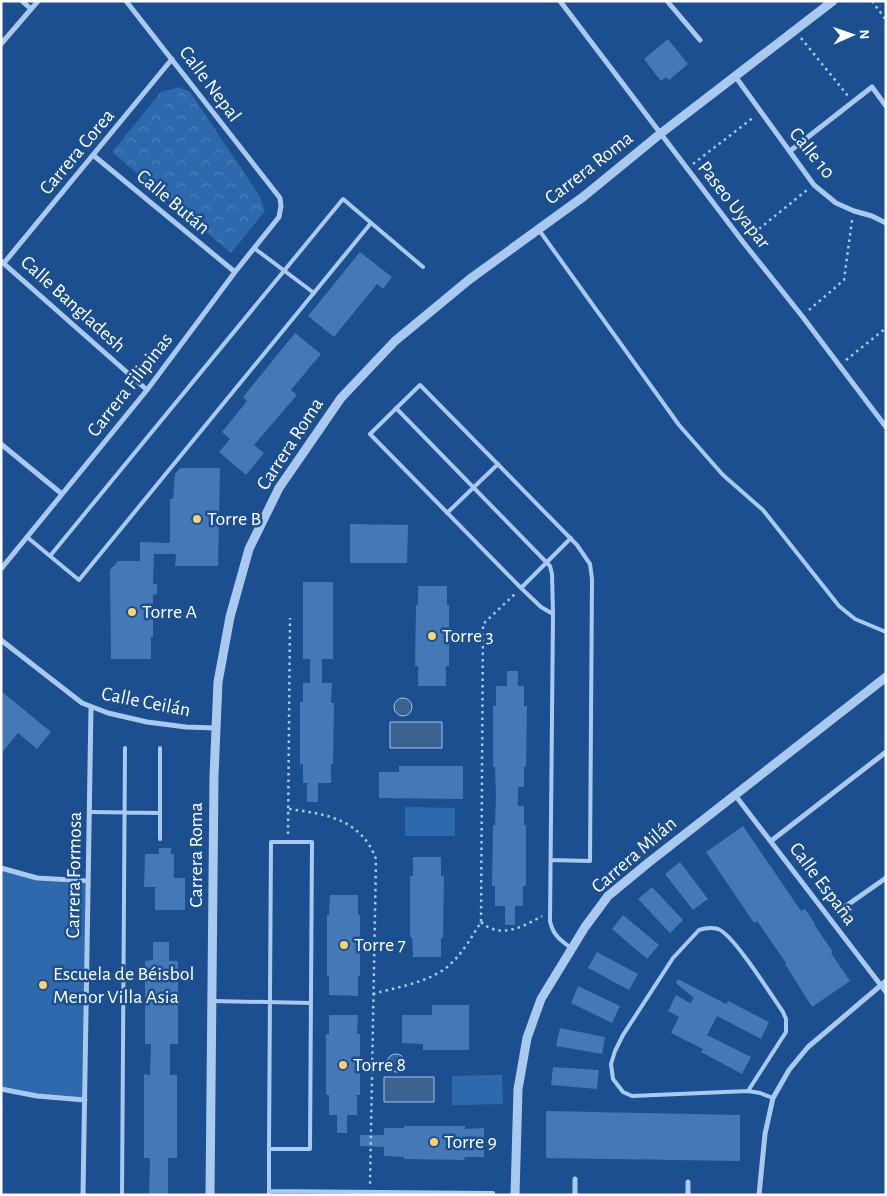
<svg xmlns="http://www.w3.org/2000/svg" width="887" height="1196" font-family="'Alegreya Sans',sans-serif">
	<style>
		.park { fill: url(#park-crowns) }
		.pitch { fill: #2e69ad }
		.water { fill: #3c6290; stroke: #9cc4f0 }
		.building { fill: #4478b7 }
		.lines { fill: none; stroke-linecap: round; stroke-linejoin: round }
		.path { stroke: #a9c9ee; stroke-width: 2.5; stroke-dasharray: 2.5 4; stroke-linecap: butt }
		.service { stroke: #a9c9ee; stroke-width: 4 }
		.minor { stroke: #a9c9ee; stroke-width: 5 }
		.tertiary { stroke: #a9c9ee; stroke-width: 9 }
		.poi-dot { fill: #ffd166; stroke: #1b4f8f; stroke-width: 2 }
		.labels { text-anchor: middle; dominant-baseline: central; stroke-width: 5; stroke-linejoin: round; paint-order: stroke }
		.street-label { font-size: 20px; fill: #fff; stroke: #1b4f8f }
		.poi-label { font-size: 20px; fill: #fff; stroke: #1b4f8f; text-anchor: start }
	</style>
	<defs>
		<pattern id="park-crowns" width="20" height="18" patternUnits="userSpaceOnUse" patternTransform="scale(1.25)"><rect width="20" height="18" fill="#2e69ad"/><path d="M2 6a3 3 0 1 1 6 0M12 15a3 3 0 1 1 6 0" fill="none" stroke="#4d80b9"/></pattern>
	</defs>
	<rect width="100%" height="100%" fill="#1b4f8f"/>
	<path class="park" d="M 179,87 L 190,92 L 259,195 L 265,211 L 231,253 L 112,152 L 161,92 Z"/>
	<path class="pitch" d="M 405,807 L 455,808 L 455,836 L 405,836 Z
		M 1,870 L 38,881 L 86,884 L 82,1098 C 56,1096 25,1097 1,1086 Z
		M 502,1075 L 503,1104 L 452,1105 L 452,1076 Z"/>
	<path class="water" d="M394 707a9 9 0 1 1 18 0a9 9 0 1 1-18 0Z
		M 390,722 L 442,722 L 442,748 L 390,748 Z
		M387 1063a9 9 0 1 1 18 0a9 9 0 1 1-18 0Z
		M 384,1077 L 434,1077 L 434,1102 L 384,1102 Z"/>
	<path class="building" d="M 668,39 L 688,64 L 669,80 L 666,77 L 661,81 L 644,59 Z
		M 360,252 L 392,277 L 383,289 L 377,284 L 334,337 L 308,316 Z
		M 295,333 L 321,354 L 291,390 L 297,395 L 254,445 L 264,453 L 246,475 L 219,452 L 230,439 L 222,432 L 247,401 L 243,397 Z
		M 180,468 L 220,468 L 218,566 L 175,566 L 176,554 L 154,554 L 153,584 L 157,584 L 157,594 L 153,595 L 153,637 L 151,637 L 151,659 L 111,659 L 110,570 L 118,561 L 140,561 L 140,542 L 170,543 L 170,499 L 173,499 L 175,474 Z
		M 350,524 L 408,525 L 407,563 L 350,563 Z
		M 303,582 L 333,582 L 333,659 L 322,659 L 322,683 L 332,683 L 331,703 L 334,703 L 333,764 L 331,764 L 331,783 L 318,783 L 318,802 L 307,802 L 307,783 L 303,783 L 303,764 L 300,764 L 300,702 L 303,702 L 303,683 L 310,683 L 310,659 L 303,659 Z
		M 418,586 L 447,586 L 447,605 L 449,605 L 449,666 L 446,666 L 446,686 L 418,686 L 418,666 L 415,666 L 416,605 L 418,605 Z
		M 507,671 L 518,671 L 518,686 L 524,686 L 524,706 L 527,706 L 526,767 L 524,767 L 524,787 L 518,787 L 518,806 L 524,806 L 524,825 L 526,825 L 526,886 L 523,886 L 523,906 L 515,906 L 515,925 L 505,925 L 505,906 L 495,906 L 495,886 L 492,886 L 493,825 L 495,825 L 496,796 L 495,767 L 493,767 L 493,706 L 496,706 L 496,686 L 507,686 Z
		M 1,691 L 51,732 L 37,749 L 18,733 L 1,754 Z
		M 399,766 L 463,766 L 463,799 L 379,798 L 379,772 L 399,772 Z
		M 743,826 L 801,911 L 805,909 L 815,924 L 814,924 L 833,952 L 831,953 L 850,981 L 812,1007 L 785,964 L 786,963 L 757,921 L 754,923 L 706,852 Z
		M 159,848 L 171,848 L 171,854 L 174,854 L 174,878 L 185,878 L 185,910 L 155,910 L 155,887 L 144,887 L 145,854 L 159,854 Z
		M 413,857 L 441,857 L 441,876 L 444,876 L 443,938 L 441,938 L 441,957 L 413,957 L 412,937 L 410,937 L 410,876 L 413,876 Z
		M 680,862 L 708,899 L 693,910 L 665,874 Z
		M 652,887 L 683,920 L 670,933 L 638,899 Z
		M 330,895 L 358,895 L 358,915 L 360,915 L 360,976 L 358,976 L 358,996 L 329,995 L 329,976 L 327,976 L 327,915 L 329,915 Z
		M 623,915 L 659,945 L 647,959 L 612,929 Z
		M 153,942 L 169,942 L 169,961 L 178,961 L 178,1044 L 170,1044 L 170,1075 L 177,1075 L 177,1158 L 168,1158 L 168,1195 L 149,1195 L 150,1158 L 144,1158 L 144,1074 L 150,1075 L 151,1044 L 145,1044 L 145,961 L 153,960 Z
		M 597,952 L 638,974 L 629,990 L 588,968 Z
		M 678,979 L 726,1004 L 728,1001 L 769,1022 L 761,1039 L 717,1016 L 707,1035 L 751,1057 L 742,1074 L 701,1052 L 703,1049 L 671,1033 L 679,1017 L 668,1011 L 676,995 L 690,1003 L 694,998 L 676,983 Z
		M 578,986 L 620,1006 L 612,1023 L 571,1003 Z
		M 432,1005 L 469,1005 L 469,1050 L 423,1050 L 423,1044 L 402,1043 L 402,1015 L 432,1015 Z
		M 329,1015 L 358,1015 L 357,1034 L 360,1034 L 360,1095 L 357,1095 L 357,1115 L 347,1115 L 347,1133 L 337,1133 L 337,1115 L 329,1115 L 329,1095 L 326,1095 L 326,1034 L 329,1034 Z
		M 560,1028 L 605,1037 L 602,1054 L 556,1046 Z
		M 553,1067 L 599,1070 L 597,1089 L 551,1085 Z
		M 546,1111 L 740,1115 L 740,1161 L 546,1158 Z
		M 404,1126 L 465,1126 L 465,1129 L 484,1128 L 484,1157 L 465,1157 L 464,1160 L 404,1159 L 404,1157 L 384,1156 L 384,1147 L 360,1146 L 360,1135 L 384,1135 L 384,1128 L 404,1128 Z"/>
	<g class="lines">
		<path class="path" d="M 872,1 L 886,20
			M 801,38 L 848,96
			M 693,164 L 754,117
			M 749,237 L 807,190
			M 809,310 L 844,280 L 852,220
			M 846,360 L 886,328
			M 289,809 C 326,814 361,819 376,859 L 370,1185
			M 288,834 L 290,618
			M 481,922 C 500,939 523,927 542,916
			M 373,994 C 397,987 426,983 446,968 C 461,956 471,938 481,922 L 483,624 L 516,593"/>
		<path class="service" d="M 539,230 L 679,425 L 723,475 L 763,510 L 839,606 L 855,619 L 886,632
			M 254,248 L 314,293
			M 396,408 L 550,566 L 552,574 L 553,614 L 550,921 C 553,935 560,940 571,948
			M 447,513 L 498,464
			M 27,537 L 79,580 L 371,223
			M 50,556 L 343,199 L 423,267
			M 521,588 L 571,538
			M 90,812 L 160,813
			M 160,839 L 160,748
			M 551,860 L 590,861 L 592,579 L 590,564 L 577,545 L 420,385 L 370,434 L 521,588 L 541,607 L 553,614
			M 213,1001 L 311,1003
			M 748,1091 L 786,1032 L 786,1019 L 783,1012 C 771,995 734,935 718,929 C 711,927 705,928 699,930 L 673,958 L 623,1035 L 615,1051 L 611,1064 L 613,1079 L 623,1092 L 632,1096 L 748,1091 L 760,1093 L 773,1098
			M 269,1191 L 493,1193 L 493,1195
			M 122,1195 L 125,748
			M 269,1195 L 269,1149 L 271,842 L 312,842 L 310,1149 L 269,1149"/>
		<path class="minor" d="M 22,1 L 31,9
			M 560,1 L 743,242 L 802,316 L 886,427
			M 667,1 L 700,40
			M 1,44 L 38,1
			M 735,76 L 814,185 L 836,203 L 854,211 L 872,216 L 886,223
			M 790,151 L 872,87 L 886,106
			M 93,155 L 235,272
			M 1,261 L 147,390
			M 4,263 L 172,59
			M 1,444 L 62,494
			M 1,569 L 147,390 L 235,272 L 279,217 L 281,206 L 280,198 L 126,1
			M 1,640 L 82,703 L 108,713 L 147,722 L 186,727 L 216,728
			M 735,795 L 886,992
			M 771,841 L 886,752
			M 1,868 L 37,878 L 88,881
			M 843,908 L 886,878
			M 1,1089 L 37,1096 L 85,1100
			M 575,1179 L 575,1195
			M 83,1195 L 91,707
			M 688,1195 L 688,1182
			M 759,1195 L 765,1134 L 773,1098 L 789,1070 L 808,1047 L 886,981"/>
		<path class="tertiary" d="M 210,1195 L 214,776 L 218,682 L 230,617 L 249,549 L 279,488 L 341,398 L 395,341 L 470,279 L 583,197 L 660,134 L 833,1
			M 515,1195 L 518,1089 L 527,1038 L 541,999 L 585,927 L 608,896 L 648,863 L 886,677"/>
	</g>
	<g class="poi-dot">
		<circle cx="197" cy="519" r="5"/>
		<circle cx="132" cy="612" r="5"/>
		<circle cx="432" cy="636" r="5"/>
		<circle cx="344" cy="945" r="5"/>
		<circle cx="43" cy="985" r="5"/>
		<circle cx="343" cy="1065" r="5"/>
		<circle cx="434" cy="1142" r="5"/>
	</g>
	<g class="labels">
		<g class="street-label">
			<text transform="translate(210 84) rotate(53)">Calle Nepal</text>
			<text transform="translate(77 152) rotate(-50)">Carrera Corea</text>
			<text transform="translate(812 153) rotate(51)">Calle 10</text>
			<text transform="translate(589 168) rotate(-38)">Carrera Roma</text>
			<text transform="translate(173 202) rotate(40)">Calle Bután</text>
			<text transform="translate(734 205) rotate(52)">Paseo Uyapar</text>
			<text transform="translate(73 304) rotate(42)">Calle Bangladesh</text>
			<text transform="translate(130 385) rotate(-52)">Carrera Filipinas</text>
			<text transform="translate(290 444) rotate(-57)">Carrera Roma</text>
			<text transform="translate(146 702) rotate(11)">Calle Ceilán</text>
			<text transform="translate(196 855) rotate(-90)">Carrera Roma</text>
			<text transform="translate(634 855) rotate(-41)">Carrera Milán</text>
			<text transform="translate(74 875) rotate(-89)">Carrera Formosa</text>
			<text transform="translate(823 884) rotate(53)">Calle España</text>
		</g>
		<g class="poi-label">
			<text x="207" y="519">Torre B</text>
			<text x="142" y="612">Torre A</text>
			<text x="442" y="636">Torre 3</text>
			<text x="354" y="945">Torre 7</text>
			<text x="53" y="974">Escuela de Béisbol<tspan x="53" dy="23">Menor Villa Asia</tspan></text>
			<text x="353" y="1065">Torre 8</text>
			<text x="444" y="1142">Torre 9</text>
		</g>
	</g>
	<rect width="887" height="1196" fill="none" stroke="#ffffff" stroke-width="5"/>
	<g transform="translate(852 35) rotate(88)" stroke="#1b4f8f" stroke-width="4" paint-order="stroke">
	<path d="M0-4L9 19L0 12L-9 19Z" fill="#ffffff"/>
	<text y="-8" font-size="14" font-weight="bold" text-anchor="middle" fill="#ffffff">N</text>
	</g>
</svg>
